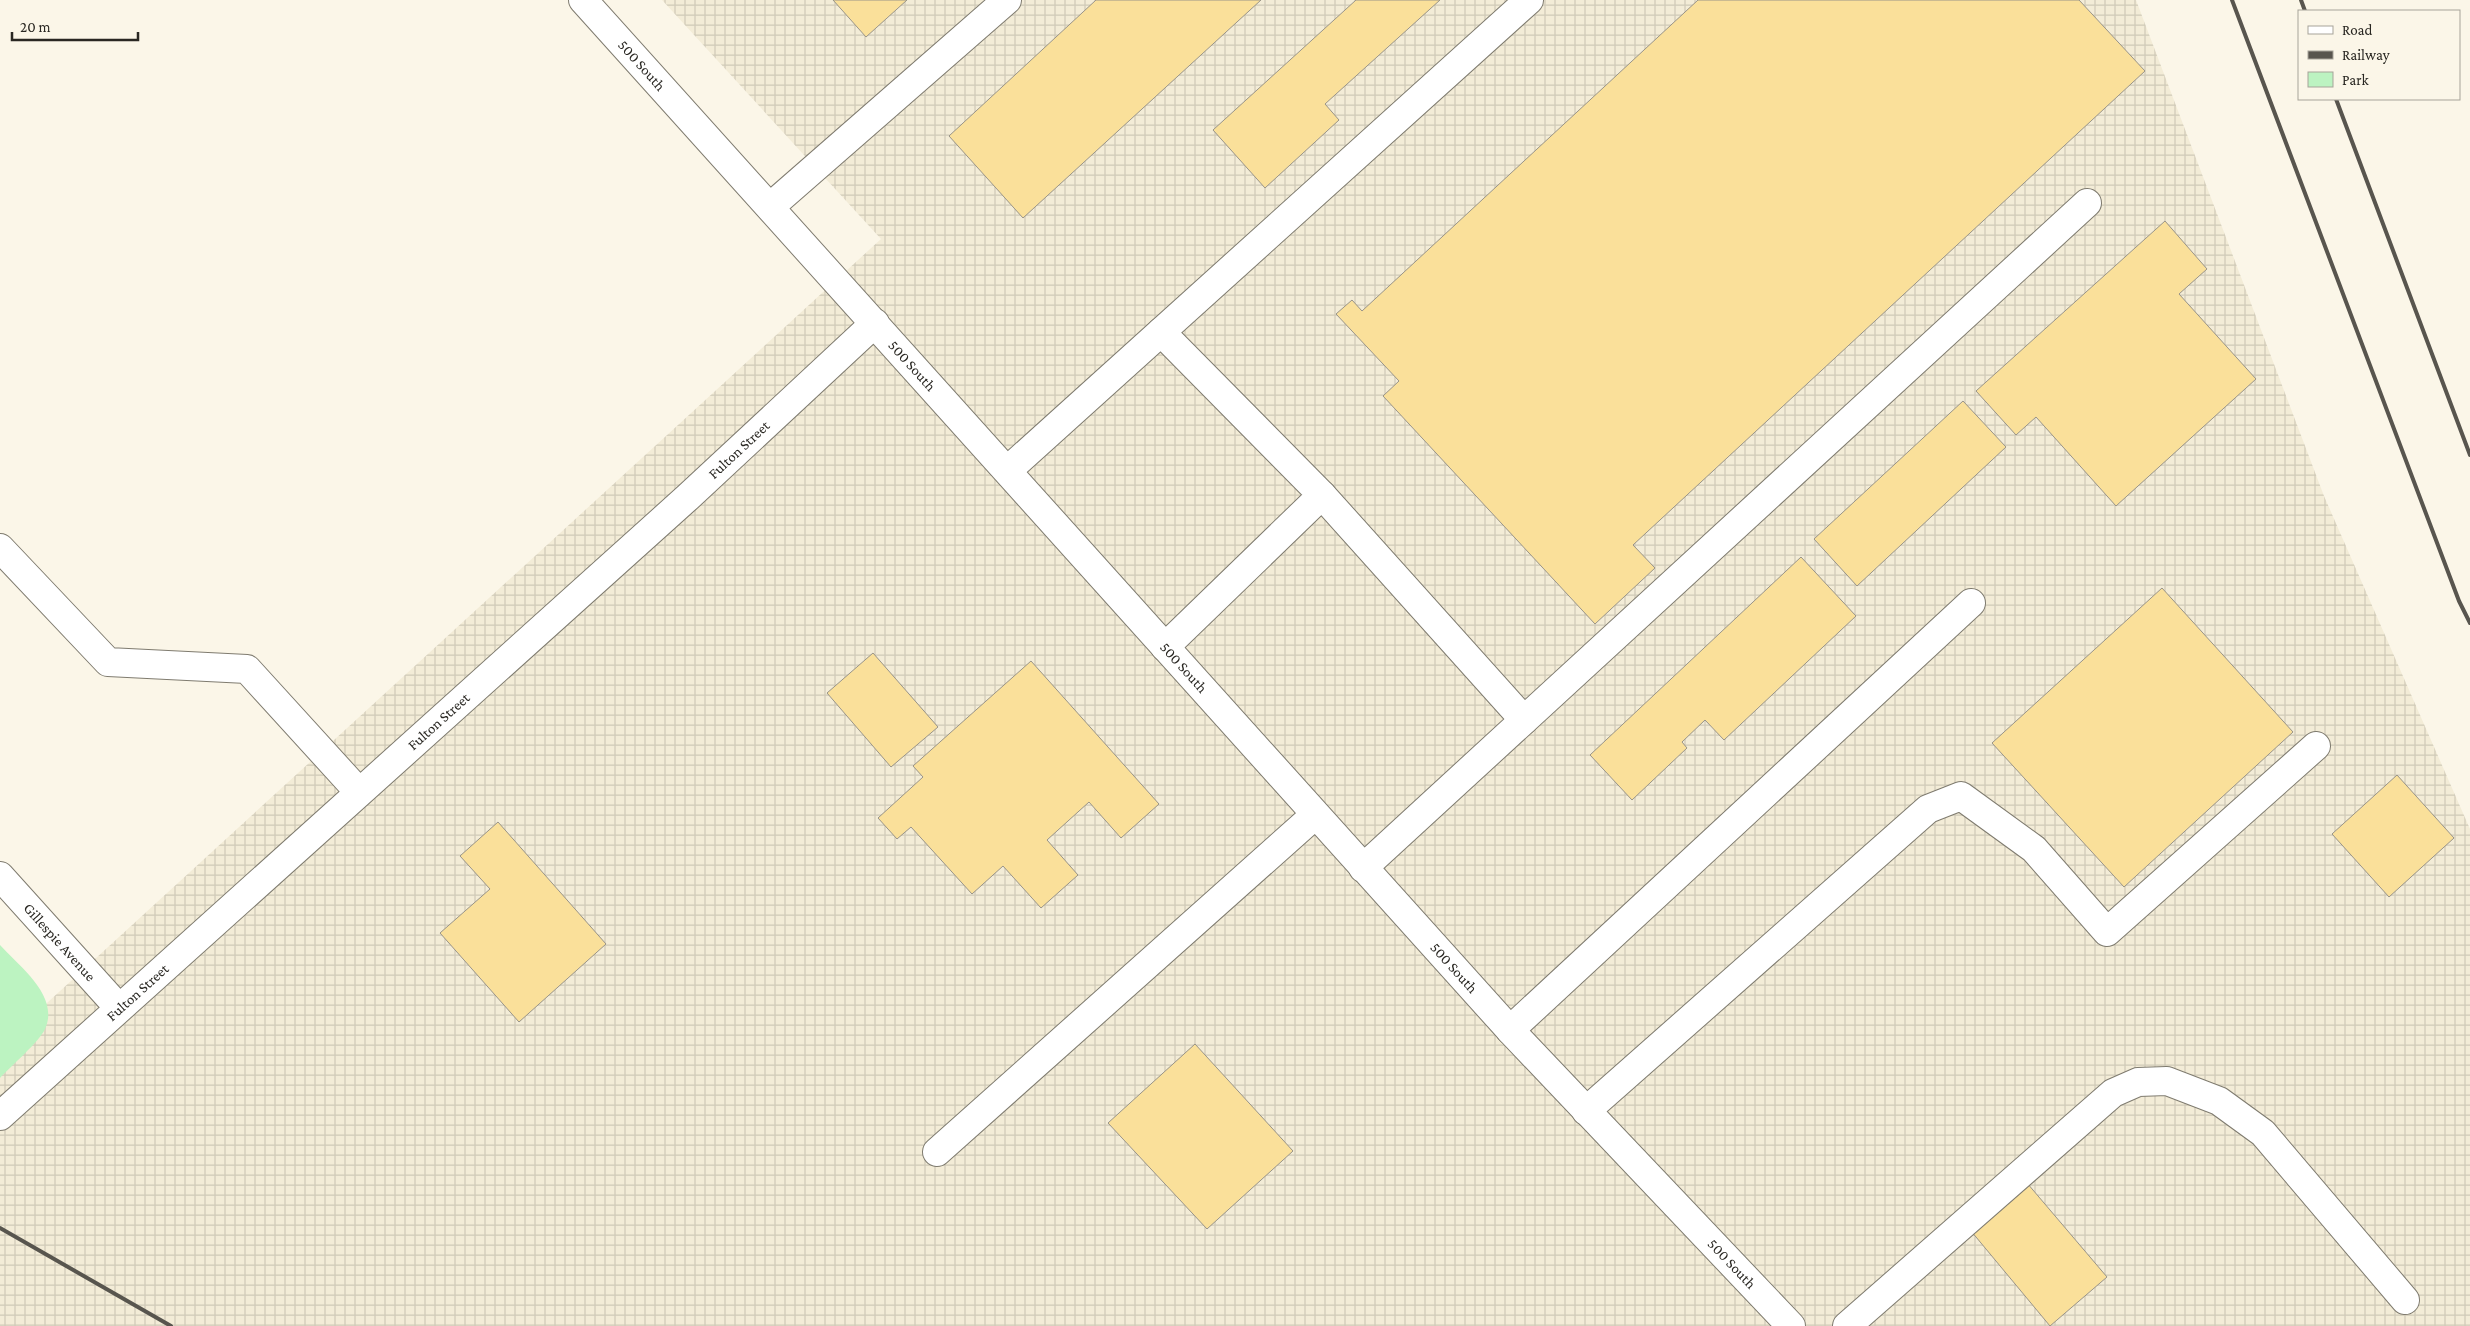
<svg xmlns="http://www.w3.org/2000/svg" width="2470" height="1326" font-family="'Crimson Pro',serif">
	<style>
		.industrial { fill: url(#industrial-grid) }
		.green { fill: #bcf3c1 }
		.building { fill: #fae09a; stroke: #999488 }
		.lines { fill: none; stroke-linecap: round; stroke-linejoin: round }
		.minor-casing { stroke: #7f7b6f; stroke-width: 30 }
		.minor { stroke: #fff; stroke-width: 28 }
		.rail { stroke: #58554e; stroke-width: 4 }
		.labels { text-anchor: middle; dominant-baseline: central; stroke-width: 4.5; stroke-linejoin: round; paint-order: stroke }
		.street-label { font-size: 15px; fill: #292722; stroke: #fbf6e8 }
	</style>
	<defs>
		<pattern id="industrial-grid" width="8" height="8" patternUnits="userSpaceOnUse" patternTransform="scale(1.25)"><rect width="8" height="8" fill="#f3ecd7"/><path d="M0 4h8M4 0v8" fill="none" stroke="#d0cab8"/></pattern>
	</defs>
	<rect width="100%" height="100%" fill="#fbf6e8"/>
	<path class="industrial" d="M 662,0 L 2136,0 L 2324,496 L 2470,829 L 2470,1326 L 0,1326 L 0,1046 L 881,239 Z"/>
	<path class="green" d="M 0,945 C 20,967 60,996 45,1029 C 40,1041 10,1067 0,1078 Z"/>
	<path class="building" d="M 833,0 L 907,0 L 866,37 Z
		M 1096,0 L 1261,0 L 1023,218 L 949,136 Z
		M 1356,0 L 1440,0 L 1325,104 L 1339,120 L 1265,188 L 1213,130 Z
		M 1698,0 L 2079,0 L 2145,71 L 1633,545 L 1655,568 L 1595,624 L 1383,396 L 1399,381 L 1336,314 L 1352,300 L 1362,311 Z
		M 2165,221 L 2207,269 L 2179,294 L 2256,379 L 2116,506 L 2036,417 L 2016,435 L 1976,391 Z
		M 1963,401 L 2006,447 L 1857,586 L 1814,539 Z
		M 1801,557 L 1856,616 L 1724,740 L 1705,720 L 1682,742 L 1687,748 L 1632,800 L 1590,755 Z
		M 2162,588 L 2293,732 L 2124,887 L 1992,743 Z
		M 873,653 L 938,727 L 891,767 L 827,693 Z
		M 1031,661 L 1159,804 L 1121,838 L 1089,802 L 1047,840 L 1078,875 L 1041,908 L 1003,866 L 972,894 L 911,827 L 897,839 L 878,818 L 923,777 L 913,766 Z
		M 2397,775 L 2454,838 L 2389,897 L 2332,834 Z
		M 498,822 L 606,944 L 519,1022 L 440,933 L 490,889 L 460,856 Z
		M 1195,1044 L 1293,1151 L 1207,1229 L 1108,1123 Z
		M 2027,1183 L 2107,1277 L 2050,1326 L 1971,1231 Z"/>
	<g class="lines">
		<defs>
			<g id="minor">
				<path id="s1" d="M 583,0 L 1510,1030 L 1791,1326"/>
				<path d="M 770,207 L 1007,0"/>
				<path d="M 1161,332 L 1322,495 L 1165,647"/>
				<path d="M 1008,470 L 1529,0"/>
				<path d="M 1322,495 L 1524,720"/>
				<path d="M 0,548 L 108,662 L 247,669 L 359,792"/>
				<path d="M 1363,868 L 2087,203"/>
				<path id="s2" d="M 0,876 L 119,1008"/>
				<path d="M 1510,1030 L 1971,603"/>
				<path d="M 1586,1111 L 1928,809 L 1961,796 L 2034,849 L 2107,932 L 2316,746"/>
				<path id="s3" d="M 0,1116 L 688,497 L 875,323"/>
				<path d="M 937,1152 L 1315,815"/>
				<path d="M 1847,1326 L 2113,1093 L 2138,1082 L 2167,1081 L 2219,1101 L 2263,1133 L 2405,1300"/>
			</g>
		</defs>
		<use href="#minor" class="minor-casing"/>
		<use href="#minor" class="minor"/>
		<path class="rail" d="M 2232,0 L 2459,601 L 2470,623
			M 2301,0 L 2305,11
			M 2336,99 L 2470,455
			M 0,1228 L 171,1326"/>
	</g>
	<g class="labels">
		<g class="street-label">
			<text stroke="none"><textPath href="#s1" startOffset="88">500 South</textPath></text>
			<text stroke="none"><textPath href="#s1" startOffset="492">500 South</textPath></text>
			<text stroke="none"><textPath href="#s3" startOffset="995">Fulton Street</textPath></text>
			<text stroke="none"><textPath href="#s1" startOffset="898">500 South</textPath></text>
			<text stroke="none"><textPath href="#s3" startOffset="590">Fulton Street</textPath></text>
			<text stroke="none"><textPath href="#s2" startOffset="89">Gillespie Avenue</textPath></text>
			<text stroke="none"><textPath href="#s1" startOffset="1302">500 South</textPath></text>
			<text stroke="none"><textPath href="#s3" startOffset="185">Fulton Street</textPath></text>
			<text stroke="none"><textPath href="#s1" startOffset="1708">500 South</textPath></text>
		</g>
	</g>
	<rect x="2298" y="10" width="162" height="90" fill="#fbf6e8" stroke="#a7a399"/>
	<rect x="2308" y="26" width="25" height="8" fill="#ffffff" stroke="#a7a399"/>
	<text x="2342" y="35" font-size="15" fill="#292722">Road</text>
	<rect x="2308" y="51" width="25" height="8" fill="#58554e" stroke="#a7a399"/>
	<text x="2342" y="60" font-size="15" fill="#292722">Railway</text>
	<rect x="2308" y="72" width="25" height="15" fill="#bcf3c1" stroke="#a7a399"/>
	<text x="2342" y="85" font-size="15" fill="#292722">Park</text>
	<path d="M12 32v8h126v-8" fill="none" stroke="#292722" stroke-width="2.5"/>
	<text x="20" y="32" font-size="15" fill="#292722" stroke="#fbf6e8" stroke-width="4" paint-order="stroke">20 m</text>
</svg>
